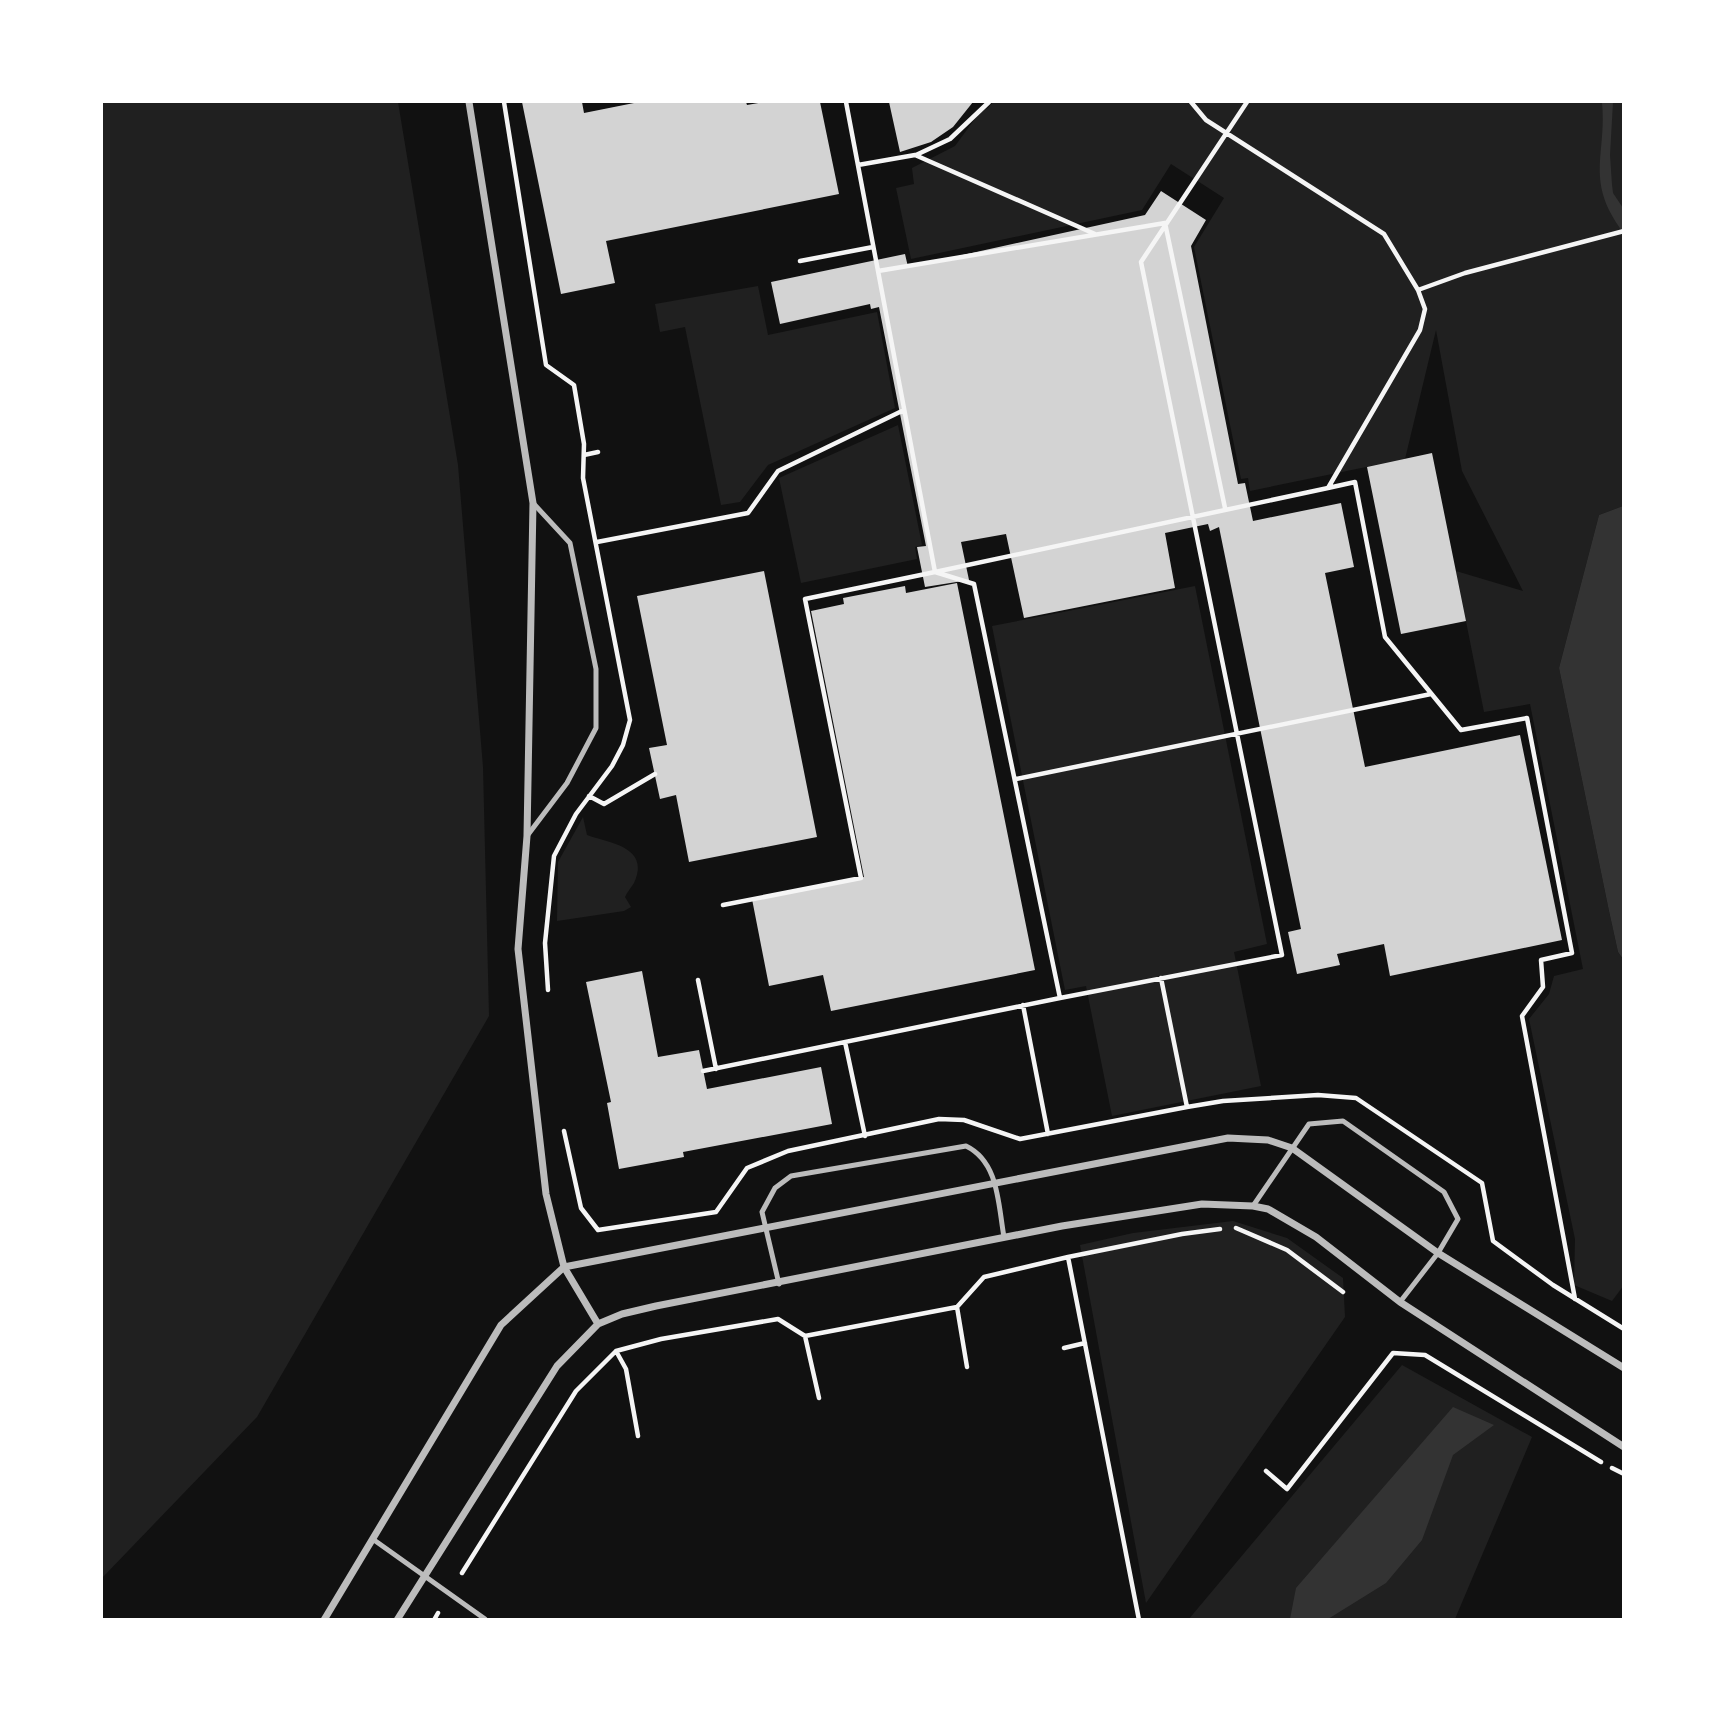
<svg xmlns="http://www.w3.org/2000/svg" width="1725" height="1721" font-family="'PT Serif',serif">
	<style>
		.green { fill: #202020 }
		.water { fill: #333 }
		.building { fill: #d3d3d3 }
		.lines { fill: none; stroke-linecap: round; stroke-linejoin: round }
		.path { stroke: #f5f5f5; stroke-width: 4.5 }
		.service { stroke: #bcbcbc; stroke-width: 5 }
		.minor { stroke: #bcbcbc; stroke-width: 7 }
	</style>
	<rect width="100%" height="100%" fill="#111"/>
	<path class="green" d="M 102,102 L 398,102 L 458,465 L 483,767 L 489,1016 L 257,1417 L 102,1578 Z
		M 993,102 L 1623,102 L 1623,506 L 1599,515 L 1559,668 L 1609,911 L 1618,952 L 1623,959 L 1624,1285 L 1612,1301 L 1574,1285 L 1575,1239 L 1529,1019 L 1549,994 L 1554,976 L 1583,969 L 1530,704 L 1484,712 L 1456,571 L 1523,591 L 1462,471 L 1436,330 L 1405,459 L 1250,491 L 1248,478 L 1241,479 L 1194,247 L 1224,198 L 1171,164 L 1142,210 L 911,259 L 896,188 L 914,184 L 912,168 L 955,146 L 980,112 L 988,108 Z
		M 758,286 L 768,335 L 877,312 L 895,408 L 768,465 L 740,502 L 721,505 L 685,327 L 660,332 L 655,304 Z
		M 898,425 L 922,545 L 915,547 L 917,559 L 801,583 L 779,478 Z
		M 1195,586 L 1267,944 L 1234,952 L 1261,1086 L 1112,1116 L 1086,986 L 1065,990 L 992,626 Z
		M 583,817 L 587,835 C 608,843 651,846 634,883 C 631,888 627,892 625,897 L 631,907 L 624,911 L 557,921 L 558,862 Z
		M 1233,1221 L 1287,1238 L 1343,1278 L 1345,1317 L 1146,1603 L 1080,1245 L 1133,1233 Z
		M 1402,1365 L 1532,1437 L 1455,1619 L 1188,1620 Z"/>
	<path class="water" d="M 1602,102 L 1613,102 L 1610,155 L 1612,185 L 1613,193 L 1623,208 L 1623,232 C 1584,180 1607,156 1602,102 Z
		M 1623,506 L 1623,959 L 1618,952 L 1609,911 L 1559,668 L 1599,515 Z
		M 1453,1407 L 1494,1425 L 1453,1455 L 1422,1540 L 1386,1583 L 1328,1619 L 1290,1619 L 1296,1588 Z"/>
	<path class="building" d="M 522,102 L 582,102 L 584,113 L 639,102 L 746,102 L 747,105 L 764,102 L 820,102 L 839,194 L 606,241 L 615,283 L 561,294 Z
		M 889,102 L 973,102 L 953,127 L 931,142 L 900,152 Z
		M 1161,191 L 1206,220 L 1191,246 L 1238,484 L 1245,483 L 1253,521 L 1341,503 L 1354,567 L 1325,573 L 1365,767 L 1520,735 L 1562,940 L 1390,976 L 1384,944 L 1337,954 L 1340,965 L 1297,974 L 1288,932 L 1301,929 L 1219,527 L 1210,531 L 1208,524 L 1165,533 L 1175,588 L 1024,618 L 1006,534 L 961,542 L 969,580 L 925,587 L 917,547 L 926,546 L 879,307 L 871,309 L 870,304 L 780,324 L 771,282 L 905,254 L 908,267 L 1145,215 Z
		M 1432,453 L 1466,621 L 1401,634 L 1367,467 Z
		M 764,571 L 817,837 L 689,862 L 676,795 L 660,799 L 649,748 L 667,745 L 637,596 Z
		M 957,583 L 1035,970 L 831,1011 L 823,975 L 769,986 L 752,899 L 864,877 L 811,611 L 844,604 L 843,598 L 905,586 L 906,593 Z
		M 642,971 L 658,1057 L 699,1050 L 707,1089 L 821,1067 L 832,1124 L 683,1152 L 684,1157 L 619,1169 L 607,1103 L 611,1102 L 586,982 Z"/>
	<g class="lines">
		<path class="path" d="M 504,102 L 546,365 L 574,385 L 584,444 L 583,478 L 630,720 L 623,745 L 612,766 L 576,814 L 554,856 L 545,943 L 548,990
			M 1191,102 L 1206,120 L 1384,234 L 1418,290 L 1465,273 L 1624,231
			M 1247,102 L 1141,262 L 1282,955 L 1060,998 L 974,584 L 935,572 L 1328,488 L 1420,330 L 1425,309 L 1418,290
			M 916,155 L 950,139 L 989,102
			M 858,165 L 915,155 L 1095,234
			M 800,261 L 873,247
			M 878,271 L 1165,223 L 1225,508
			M 584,455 L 598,452
			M 1328,488 L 1355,482 L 1385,637 L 1461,730 L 1527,718 L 1572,953 L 1541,960 L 1543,987 L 1522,1016 L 1575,1299
			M 597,542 L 748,513 L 778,471 L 904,410
			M 1016,779 L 1431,694
			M 589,796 L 604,804 L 655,774
			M 723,905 L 861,878 L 805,599 L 935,572 L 846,102
			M 1161,978 L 1187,1107 L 1223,1101 L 1318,1095 L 1356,1098 L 1482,1183 L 1493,1241 L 1553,1285 L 1624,1329
			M 698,980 L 716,1069
			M 1023,1005 L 1048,1134
			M 845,1042 L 865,1136
			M 703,1071 L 1060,998
			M 564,1131 L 581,1208 L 598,1230 L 716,1212 L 747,1168 L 788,1151 L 939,1119 L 964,1120 L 1020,1139 L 1187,1107
			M 1236,1228 L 1287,1250 L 1343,1292
			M 957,1307 L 967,1367
			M 805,1336 L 819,1398
			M 1064,1348 L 1085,1343
			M 616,1351 L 626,1369 L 638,1436
			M 1612,1468 L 1624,1474
			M 1266,1471 L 1287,1489 L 1393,1353 L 1425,1355 L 1601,1462
			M 462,1573 L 576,1391 L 616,1351 L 661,1339 L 778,1319 L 805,1336 L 957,1307 L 984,1277 L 1068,1257
			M 434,1620 L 438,1613
			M 1139,1620 L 1068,1257 L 1182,1234 L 1220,1229"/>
		<path class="service" d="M 527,836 L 567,783 L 596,728 L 596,669 L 570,543 L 533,503
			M 1253,1206 L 1309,1124 L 1343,1121 L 1444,1192 L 1458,1219 L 1438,1253 L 1400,1302
			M 779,1284 L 762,1212 L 775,1188 L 791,1176 L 966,1146 C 999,1162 998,1204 1004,1237
			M 374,1540 L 485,1619"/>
		<path class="minor" d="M 469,102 L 533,503 L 527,836 L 518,949 L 546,1194 L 564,1267 L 598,1324
			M 324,1620 L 501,1325 L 564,1267 L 1228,1138 L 1268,1140 L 1292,1148 L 1438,1253 L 1624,1368
			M 397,1620 L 557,1366 L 598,1324 L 622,1314 L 656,1306 L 1062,1226 L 1202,1204 L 1253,1206 L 1268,1209 L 1316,1237 L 1400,1302 L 1624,1447"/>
	</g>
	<rect width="1725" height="1721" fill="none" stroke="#ffffff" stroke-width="206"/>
</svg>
